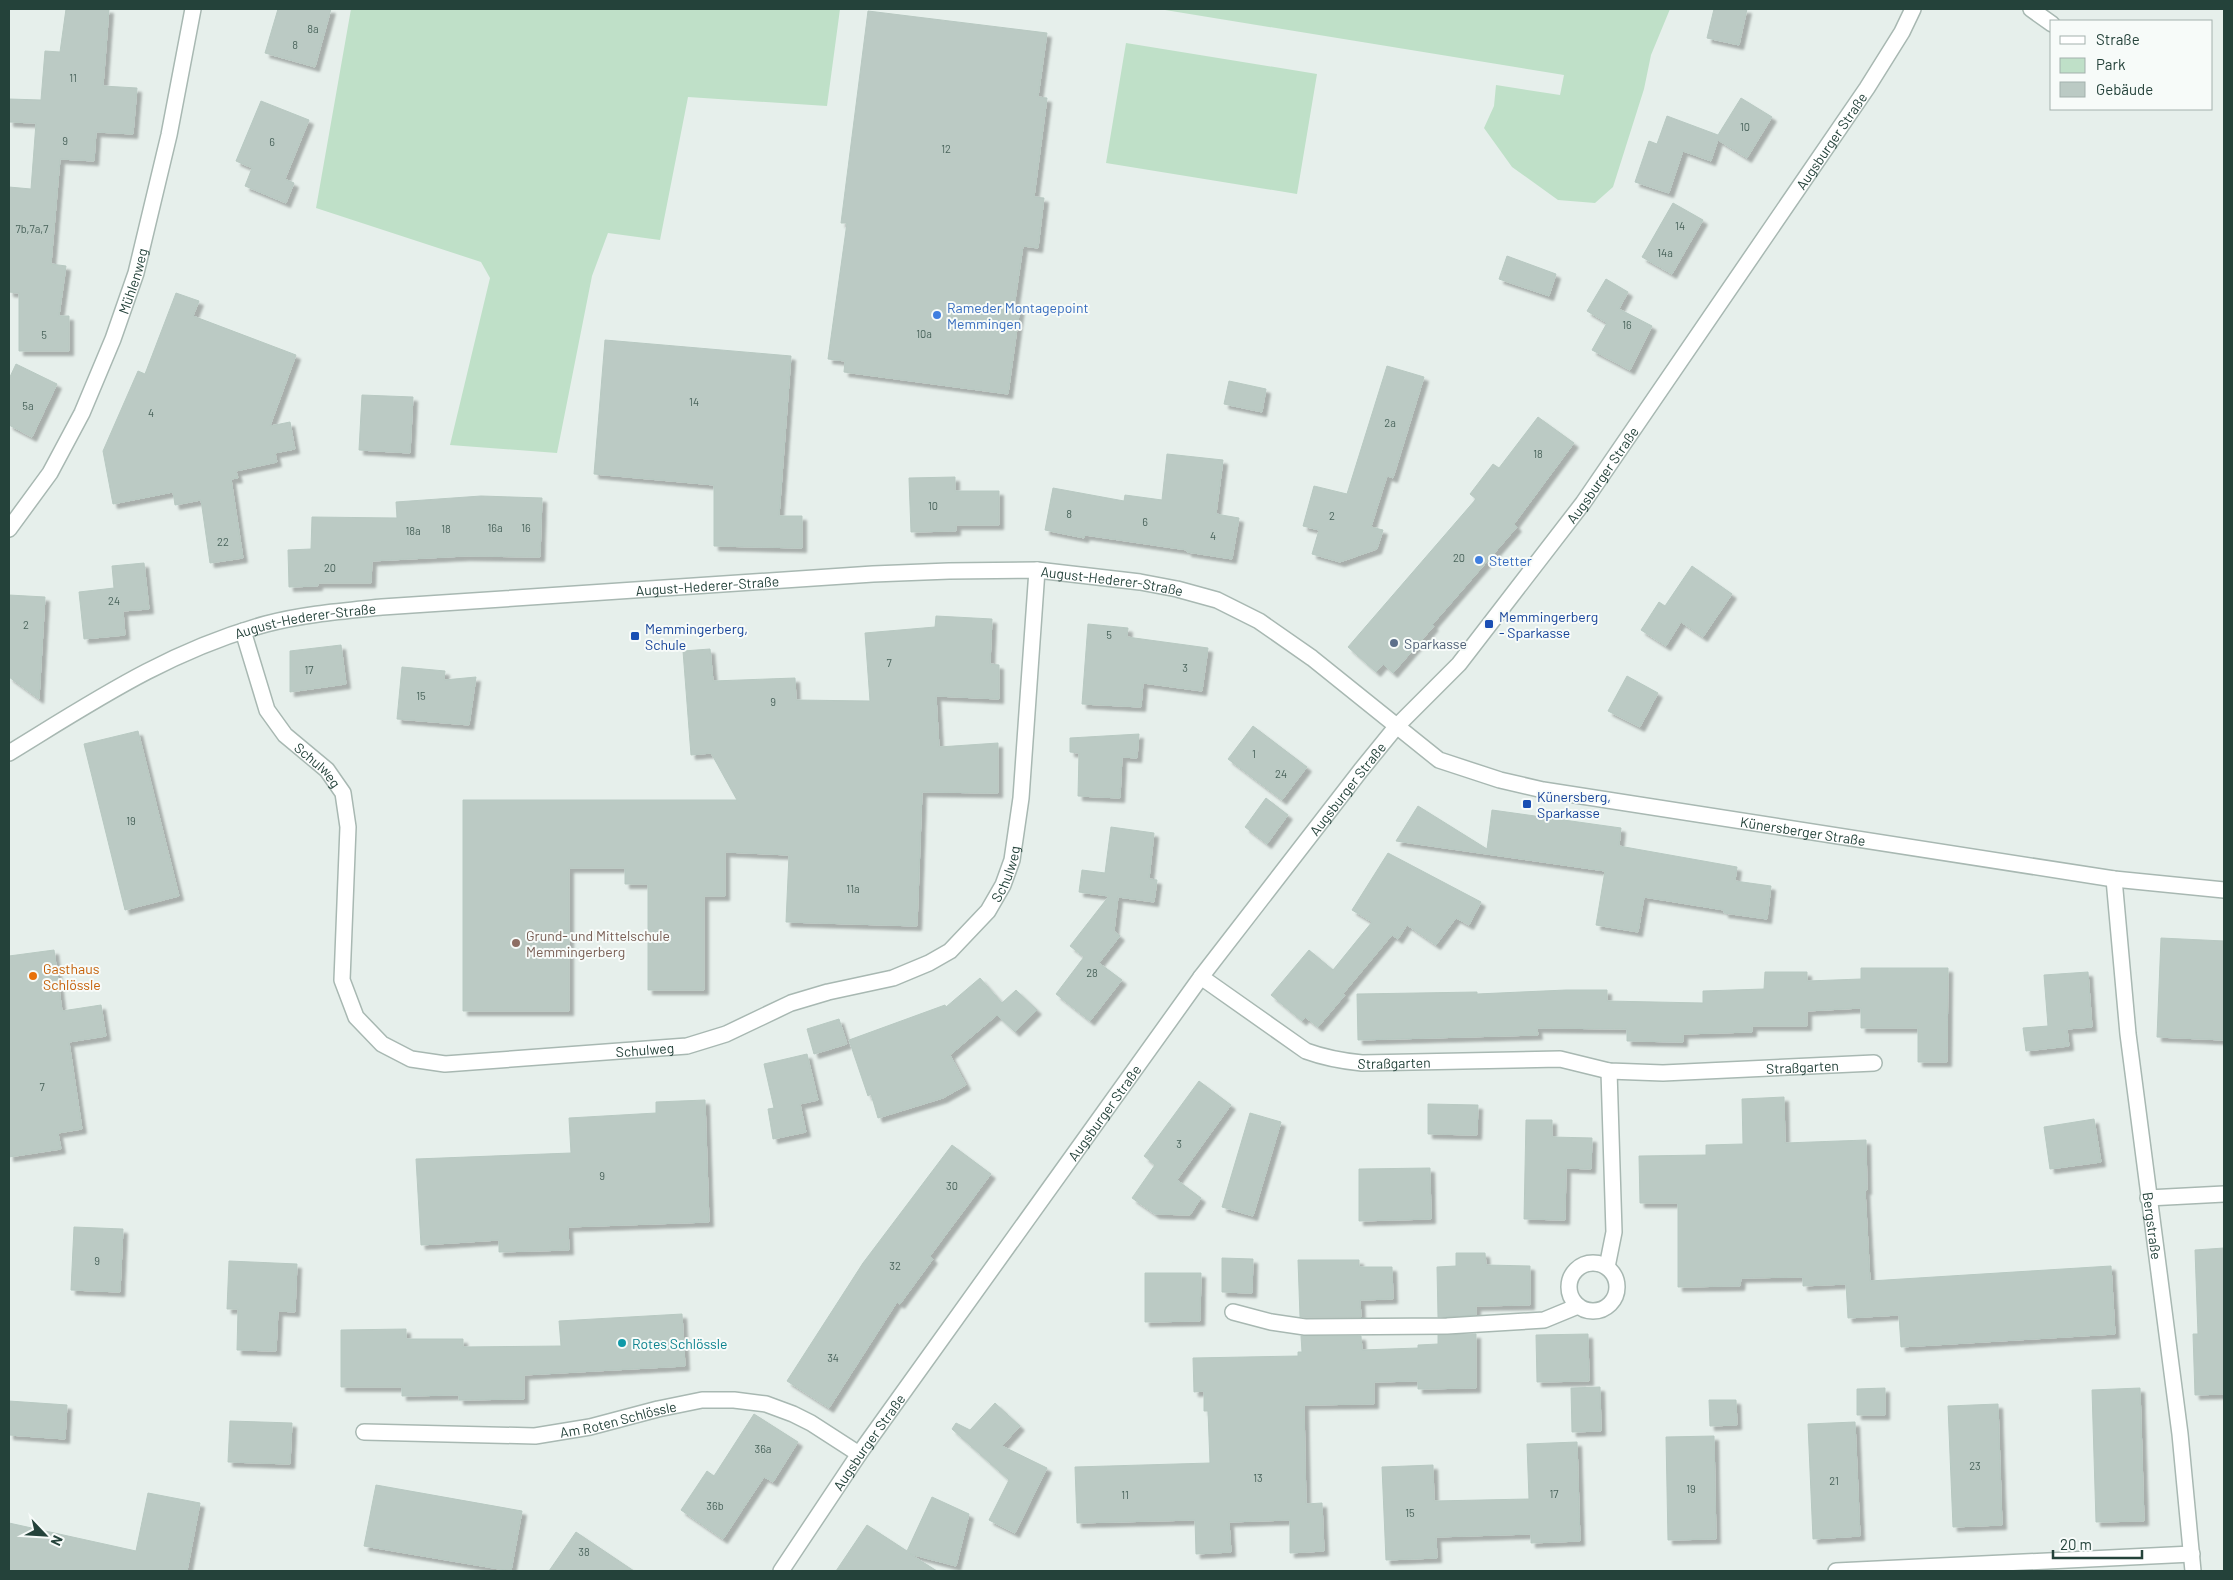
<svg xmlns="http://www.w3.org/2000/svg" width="2233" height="1580" font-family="Barlow,sans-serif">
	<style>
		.green { fill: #bfe0c8 }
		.building { fill: #bbcac4; stroke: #b8c9c2; filter: url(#shadow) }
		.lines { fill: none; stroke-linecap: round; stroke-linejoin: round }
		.minor-casing { stroke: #a8b8b2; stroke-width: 18 }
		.minor { stroke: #fff; stroke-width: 15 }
		.shop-dot { fill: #3f7fe0; stroke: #f7fbf9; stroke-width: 2 }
		.transit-dot { fill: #1a4fb4; stroke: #f7fbf9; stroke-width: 2 }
		.service-dot { fill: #5c6f8a; stroke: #f7fbf9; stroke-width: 2 }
		.education-dot { fill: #8d6e63; stroke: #f7fbf9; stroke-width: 2 }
		.food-dot { fill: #e8710a; stroke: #f7fbf9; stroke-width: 2 }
		.culture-dot { fill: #0f9aa8; stroke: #f7fbf9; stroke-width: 2 }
		.labels { text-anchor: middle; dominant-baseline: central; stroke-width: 4; stroke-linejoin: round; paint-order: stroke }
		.number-label { font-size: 11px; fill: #4a645c }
		.street-label { font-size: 14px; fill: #24423a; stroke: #f7fbf9 }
		.shop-label { font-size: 14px; fill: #366cbe; stroke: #f7fbf9; text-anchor: start }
		.transit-label { font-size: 14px; fill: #164399; stroke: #f7fbf9; text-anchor: start }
		.service-label { font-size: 14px; fill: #4e5e75; stroke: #f7fbf9; text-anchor: start }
		.education-label { font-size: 14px; fill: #785e54; stroke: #f7fbf9; text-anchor: start }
		.food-label { font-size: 14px; fill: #c56008; stroke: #f7fbf9; text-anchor: start }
		.culture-label { font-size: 14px; fill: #0d838f; stroke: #f7fbf9; text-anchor: start }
	</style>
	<defs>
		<filter id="shadow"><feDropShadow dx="4.5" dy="4.5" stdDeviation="1" flood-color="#0004"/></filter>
	</defs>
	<rect width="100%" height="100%" fill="#e6efeb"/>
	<path class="green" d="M 351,9 L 840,9 L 827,106 L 688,97 L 660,240 L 608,233 L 592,276 L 557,453 L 450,445 L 490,278 L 481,262 L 316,208 Z
		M 1159,9 L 1670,9 L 1651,55 L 1644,89 L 1613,187 L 1595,203 L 1558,200 L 1512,167 L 1484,128 L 1494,106 L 1496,85 L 1560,95 L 1564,75 Z
		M 1126,43 L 1317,74 L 1297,194 L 1106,163 Z"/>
	<path class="building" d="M 66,9 L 109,9 L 103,86 L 137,88 L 133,134 L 96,132 L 94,161 L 60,159 L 51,264 L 66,266 L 59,316 L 69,316 L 69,351 L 19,351 L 19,293 L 9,292 L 9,187 L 31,189 L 36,123 L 9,122 L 9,99 L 41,100 L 45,51 L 60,52 Z
		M 278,9 L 331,9 L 315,67 L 265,53 Z
		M 1714,9 L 1747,9 L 1739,45 L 1707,38 Z
		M 868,11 L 1047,33 L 1038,97 L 1047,98 L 1034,197 L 1044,198 L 1038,248 L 1023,246 L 1014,307 L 1020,307 L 1008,394 L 844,372 L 845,361 L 828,359 L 847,223 L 841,223 Z
		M 1741,98 L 1772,117 L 1747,158 L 1718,140 L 1711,161 L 1683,151 L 1669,193 L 1635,182 L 1649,141 L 1657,144 L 1667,116 L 1718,135 Z
		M 261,101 L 309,120 L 285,179 L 294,183 L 286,203 L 245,186 L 252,168 L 236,161 Z
		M 1673,203 L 1703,220 L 1672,274 L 1642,257 Z
		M 1507,256 L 1556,274 L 1549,296 L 1499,279 Z
		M 1606,279 L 1628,292 L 1619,309 L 1652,326 L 1630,370 L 1592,350 L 1607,323 L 1587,311 Z
		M 176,293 L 199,301 L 193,316 L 296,355 L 270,426 L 290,422 L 295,449 L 275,453 L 277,462 L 236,471 L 238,478 L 231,479 L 243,558 L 210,563 L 201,500 L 175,505 L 173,492 L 113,504 L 103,451 L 138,371 L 145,374 Z
		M 605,340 L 791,356 L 779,516 L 802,516 L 802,548 L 714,546 L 714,485 L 594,474 Z
		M 16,364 L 57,384 L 32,437 L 9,425 L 9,379 Z
		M 1387,366 L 1424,377 L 1393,478 L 1387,476 L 1371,527 L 1383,530 L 1377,549 L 1340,562 L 1312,554 L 1319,530 L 1303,526 L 1314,486 L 1347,494 Z
		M 1229,381 L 1266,389 L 1262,412 L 1224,404 Z
		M 362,395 L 413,397 L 410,453 L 359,450 Z
		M 1538,417 L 1574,443 L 1514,524 L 1517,527 L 1432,625 L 1434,626 L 1393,673 L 1383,664 L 1376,672 L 1348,647 L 1476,499 L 1470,494 L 1493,464 L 1499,468 Z
		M 1167,454 L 1223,460 L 1216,514 L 1239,518 L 1232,559 L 1187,552 L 1187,550 L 1085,535 L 1084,538 L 1045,530 L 1053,488 L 1124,501 L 1125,495 L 1162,500 Z
		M 955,477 L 955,491 L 999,491 L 999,525 L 956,525 L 956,531 L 911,532 L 909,478 Z
		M 481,496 L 542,498 L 540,557 L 465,556 L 372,561 L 371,583 L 318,583 L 318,586 L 289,587 L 288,550 L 311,549 L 312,517 L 397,518 L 396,502 Z
		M 144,563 L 149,609 L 123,611 L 125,635 L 84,639 L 79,592 L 114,588 L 112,566 Z
		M 1692,566 L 1732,594 L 1703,637 L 1681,622 L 1666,646 L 1641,630 L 1659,602 L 1665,606 Z
		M 9,595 L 45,597 L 39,699 L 9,677 Z
		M 936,616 L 992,619 L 990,664 L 999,665 L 999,699 L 936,696 L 939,747 L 998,743 L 998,793 L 922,792 L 917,926 L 786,922 L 789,855 L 725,852 L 725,896 L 704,896 L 704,990 L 648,990 L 648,884 L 625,884 L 625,868 L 569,868 L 569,1011 L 463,1011 L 463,800 L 737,800 L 711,753 L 691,755 L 683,651 L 710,649 L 713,681 L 795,678 L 796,700 L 870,701 L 865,633 L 935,627 Z
		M 1088,624 L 1128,628 L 1127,637 L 1208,648 L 1202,691 L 1143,683 L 1141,707 L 1082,704 Z
		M 341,645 L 346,684 L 290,692 L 290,651 Z
		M 402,667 L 445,671 L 444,680 L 476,677 L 469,725 L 397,719 Z
		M 1627,676 L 1658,693 L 1640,727 L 1608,711 Z
		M 1253,726 L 1307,767 L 1282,800 L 1228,759 Z
		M 138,731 L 179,896 L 125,910 L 84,744 Z
		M 1139,734 L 1137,758 L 1122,757 L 1120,798 L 1078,796 L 1079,753 L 1070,752 L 1070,738 Z
		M 1266,798 L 1288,815 L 1267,844 L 1245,827 Z
		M 1418,806 L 1487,849 L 1492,810 L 1621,828 L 1619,846 L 1737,867 L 1735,881 L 1771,886 L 1767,919 L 1724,913 L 1724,910 L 1644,897 L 1638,932 L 1596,925 L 1605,871 L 1396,841 Z
		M 1111,827 L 1154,833 L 1149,879 L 1157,880 L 1154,902 L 1118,897 L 1114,931 L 1120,936 L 1099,963 L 1122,980 L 1090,1021 L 1056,994 L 1084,957 L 1070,946 L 1109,896 L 1079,892 L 1082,870 L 1105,873 Z
		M 1388,853 L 1481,902 L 1469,925 L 1456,918 L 1436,945 L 1407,925 L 1398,939 L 1392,935 L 1342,995 L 1345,995 L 1318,1027 L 1305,1017 L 1302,1021 L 1271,995 L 1309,950 L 1333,970 L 1372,922 L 1352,910 Z
		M 2161,938 L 2224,941 L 2224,1040 L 2157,1037 Z
		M 54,950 L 62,1011 L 101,1005 L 106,1036 L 69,1042 L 82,1129 L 58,1133 L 61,1149 L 9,1157 L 9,956 Z
		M 1861,968 L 1948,968 L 1947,1062 L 1918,1062 L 1918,1028 L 1861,1028 L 1861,1008 L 1807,1011 L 1807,1026 L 1752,1026 L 1752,1032 L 1683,1034 L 1683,1042 L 1627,1041 L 1627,1029 L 1537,1028 L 1538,1035 L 1358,1040 L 1357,994 L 1477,992 L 1477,994 L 1566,990 L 1607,990 L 1607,1001 L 1703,1003 L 1703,991 L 1764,989 L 1765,972 L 1807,972 L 1807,981 L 1861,979 Z
		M 2088,972 L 2092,1027 L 2067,1029 L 2069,1046 L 2026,1051 L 2023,1028 L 2048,1026 L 2044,975 Z
		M 980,978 L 1002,1003 L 1016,990 L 1037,1010 L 1015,1032 L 997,1015 L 950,1055 L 966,1085 L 943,1098 L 878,1118 L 871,1094 L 868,1096 L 849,1040 L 945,1005 L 946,1007 Z
		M 839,1019 L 847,1044 L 814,1054 L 807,1029 Z
		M 807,1054 L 818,1100 L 800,1104 L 806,1132 L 773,1139 L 768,1109 L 774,1108 L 764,1064 Z
		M 1199,1081 L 1231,1105 L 1177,1180 L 1201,1198 L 1190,1215 L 1155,1214 L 1132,1198 L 1155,1165 L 1144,1156 Z
		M 1784,1097 L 1785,1143 L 1866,1140 L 1867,1190 L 1865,1190 L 1870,1281 L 2111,1266 L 2115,1334 L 1901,1347 L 1899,1315 L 1848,1318 L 1846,1284 L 1803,1286 L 1803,1277 L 1741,1278 L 1740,1286 L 1678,1287 L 1678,1203 L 1640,1203 L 1639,1156 L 1706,1155 L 1706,1145 L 1743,1144 L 1742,1099 Z
		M 705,1100 L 709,1222 L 568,1227 L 569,1250 L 499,1252 L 499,1240 L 421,1245 L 416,1159 L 571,1153 L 569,1118 L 656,1113 L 656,1102 Z
		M 1428,1104 L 1478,1105 L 1477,1135 L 1428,1134 Z
		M 1250,1113 L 1281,1122 L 1253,1216 L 1222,1207 Z
		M 2094,1119 L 2101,1162 L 2050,1169 L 2044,1127 Z
		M 1526,1120 L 1552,1120 L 1552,1137 L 1592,1138 L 1591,1169 L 1566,1168 L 1565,1220 L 1524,1219 Z
		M 952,1145 L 991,1174 L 930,1256 L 933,1259 L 900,1304 L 897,1302 L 829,1408 L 787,1381 L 863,1263 Z
		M 1430,1168 L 1431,1219 L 1359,1221 L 1359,1169 Z
		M 74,1227 L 123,1229 L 120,1292 L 71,1290 Z
		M 2224,1248 L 2224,1394 L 2195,1395 L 2193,1334 L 2198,1334 L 2195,1250 Z
		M 1456,1253 L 1485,1253 L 1486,1265 L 1530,1266 L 1530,1305 L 1476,1306 L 1476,1315 L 1438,1317 L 1437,1267 L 1456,1266 Z
		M 1222,1258 L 1253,1259 L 1252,1293 L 1222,1292 Z
		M 1298,1260 L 1359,1260 L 1359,1267 L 1392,1267 L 1393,1299 L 1360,1300 L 1361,1317 L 1300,1317 Z
		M 229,1261 L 297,1264 L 295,1312 L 278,1311 L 276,1351 L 237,1350 L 238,1309 L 227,1309 Z
		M 1145,1273 L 1201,1273 L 1200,1321 L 1145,1322 Z
		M 682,1314 L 685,1366 L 524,1375 L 524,1399 L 459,1400 L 459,1395 L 402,1396 L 402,1387 L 341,1387 L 341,1330 L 406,1329 L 406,1339 L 463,1339 L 463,1347 L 561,1346 L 559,1321 Z
		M 1476,1334 L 1476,1388 L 1418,1389 L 1418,1381 L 1374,1382 L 1374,1404 L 1304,1405 L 1306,1504 L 1322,1503 L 1324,1551 L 1290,1553 L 1290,1520 L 1229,1522 L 1231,1552 L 1196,1554 L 1195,1520 L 1077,1523 L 1075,1467 L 1210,1463 L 1208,1411 L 1204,1411 L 1204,1391 L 1194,1392 L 1193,1358 L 1298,1356 L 1298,1352 L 1302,1352 L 1301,1336 L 1361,1336 L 1362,1350 L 1418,1348 L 1418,1345 L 1438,1344 L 1438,1335 Z
		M 1588,1334 L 1589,1381 L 1537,1382 L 1536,1335 Z
		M 1600,1387 L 1601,1431 L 1572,1432 L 1571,1388 Z
		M 1885,1388 L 1885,1415 L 1857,1415 L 1857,1389 Z
		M 2140,1388 L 2144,1521 L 2096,1522 L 2092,1390 Z
		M 1709,1400 L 1736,1400 L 1737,1425 L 1710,1426 Z
		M 9,1401 L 67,1405 L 65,1439 L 9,1435 Z
		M 995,1403 L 1020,1426 L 1002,1446 L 1047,1468 L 1015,1533 L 989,1520 L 1009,1480 L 952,1429 L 956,1423 L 970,1430 Z
		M 1998,1404 L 2002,1525 L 1953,1527 L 1948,1406 Z
		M 754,1414 L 798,1442 L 773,1482 L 764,1477 L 723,1539 L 681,1510 L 707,1471 L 714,1476 Z
		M 230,1421 L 292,1423 L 290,1464 L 228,1462 Z
		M 1855,1422 L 1860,1536 L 1813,1539 L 1808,1424 Z
		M 1714,1436 L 1716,1539 L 1668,1540 L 1666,1437 Z
		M 1577,1442 L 1580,1541 L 1531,1543 L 1531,1534 L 1436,1537 L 1437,1558 L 1386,1560 L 1382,1467 L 1433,1465 L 1434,1501 L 1529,1499 L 1527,1444 Z
		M 376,1485 L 522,1511 L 511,1571 L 364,1546 Z
		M 148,1493 L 200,1503 L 187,1571 L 9,1571 L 9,1523 L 136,1551 Z
		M 932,1497 L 969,1514 L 956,1566 L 910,1554 L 937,1571 L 836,1571 L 867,1525 L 907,1551 Z
		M 576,1532 L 634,1571 L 549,1571 Z"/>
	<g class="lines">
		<defs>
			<g id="minor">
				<path d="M 2031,9 L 2052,24"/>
				<path id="s1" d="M 9,529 L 50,473 L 82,413 L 113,339 L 136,273 L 169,135 L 193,9"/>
				<path id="s2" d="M 243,631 L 267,710 L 285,735 L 327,770 L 343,793 L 348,827 L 342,980 L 356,1017 L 382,1044 L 411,1059 L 445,1064 L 687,1046 L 726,1034 L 791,1003 L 828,992 L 893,978 L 929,963 L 950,951 L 988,911 L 1003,885 L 1012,860 L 1021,798 L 1037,570"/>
				<path id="s3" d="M 9,753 C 94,701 168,651 266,624 C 304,614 343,611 382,607 L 873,574 L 949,571 L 1037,570 L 1140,582 L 1177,589 L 1217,600 L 1259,621 L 1312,658 L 1439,760 L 1500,780 L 1543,790 L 2114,879 L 2224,890"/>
				<path id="s4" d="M 2114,879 L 2128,1034 L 2180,1434 L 2193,1571"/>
				<path id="s5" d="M 1201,977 L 1306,1051 C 1325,1058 1342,1061 1362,1063 L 1560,1059 L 1609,1071 L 1663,1073 L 1874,1063"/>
				<path d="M 2148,1198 L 2224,1194"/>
				<circle cx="1593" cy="1287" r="24"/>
				<path d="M 1607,1267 L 1614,1232 L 1609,1071"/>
				<path d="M 1233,1312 L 1271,1322 L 1305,1327 L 1447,1326 L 1544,1320 L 1578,1306"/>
				<path id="s6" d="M 364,1432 L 535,1436 L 590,1427 L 658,1409 L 702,1400 L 734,1400 L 766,1404 L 793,1414 L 811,1423 L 859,1454"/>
				<path id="s7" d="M 781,1571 L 859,1454 L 1201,977 L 1361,770 L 1396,727 L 1459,664 L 1583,503 L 1867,88 L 1902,32 L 1913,9"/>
				<path d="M 1836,1571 L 2192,1554"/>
			</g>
		</defs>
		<use href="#minor" class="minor-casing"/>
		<use href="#minor" class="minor"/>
	</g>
	<g class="shop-dot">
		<circle cx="937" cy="315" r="5"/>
		<circle cx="1479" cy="560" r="5"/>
	</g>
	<g class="transit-dot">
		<rect x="1484" y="619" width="10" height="10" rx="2.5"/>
		<rect x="630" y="631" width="10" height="10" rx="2.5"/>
		<rect x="1522" y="799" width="10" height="10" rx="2.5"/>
	</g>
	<circle class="service-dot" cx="1394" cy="643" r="5"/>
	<circle class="education-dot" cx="516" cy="943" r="5"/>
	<circle class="food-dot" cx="33" cy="976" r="5"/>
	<circle class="culture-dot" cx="622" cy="1343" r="5"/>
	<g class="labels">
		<g class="number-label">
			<text x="313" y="28">8a</text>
			<text x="295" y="44">8</text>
			<text x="73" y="77">11</text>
			<text x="1745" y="126">10</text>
			<text x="65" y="140">9</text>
			<text x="272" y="141">6</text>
			<text x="946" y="148">12</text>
			<text x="1680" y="225">14</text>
			<text x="32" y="228">7b,7a,7</text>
			<text x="1665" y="252">14a</text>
			<text x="1627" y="324">16</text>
			<text x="924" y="333">10a</text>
			<text x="44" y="334">5</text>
			<text x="694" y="401">14</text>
			<text x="28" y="405">5a</text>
			<text x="151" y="412">4</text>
			<text x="1390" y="422">2a</text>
			<text x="1538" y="453">18</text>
			<text x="933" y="505">10</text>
			<text x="1069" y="513">8</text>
			<text x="1332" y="515">2</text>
			<text x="1145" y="521">6</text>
			<text x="495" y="527">16a</text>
			<text x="526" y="527">16</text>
			<text x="446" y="528">18</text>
			<text x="413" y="530">18a</text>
			<text x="1213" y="535">4</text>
			<text x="223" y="541">22</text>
			<text x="1459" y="557">20</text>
			<text x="330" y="567">20</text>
			<text x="114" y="600">24</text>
			<text x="26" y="624">2</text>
			<text x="1109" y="634">5</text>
			<text x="889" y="662">7</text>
			<text x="1185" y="667">3</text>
			<text x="309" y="669">17</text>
			<text x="421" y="695">15</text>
			<text x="773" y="701">9</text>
			<text x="1254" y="753">1</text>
			<text x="1281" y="773">24</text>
			<text x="131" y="820">19</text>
			<text x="853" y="888">11a</text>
			<text x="1092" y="972">28</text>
			<text x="42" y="1086">7</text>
			<text x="1179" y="1143">3</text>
			<text x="602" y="1175">9</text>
			<text x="952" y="1185">30</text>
			<text x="97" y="1260">9</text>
			<text x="895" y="1265">32</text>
			<text x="833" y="1357">34</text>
			<text x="763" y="1448">36a</text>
			<text x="1975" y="1465">23</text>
			<text x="1258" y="1477">13</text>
			<text x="1834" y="1480">21</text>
			<text x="1691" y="1488">19</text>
			<text x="1554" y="1493">17</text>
			<text x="1125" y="1494">11</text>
			<text x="715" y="1505">36b</text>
			<text x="1410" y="1512">15</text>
			<text x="584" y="1551">38</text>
		</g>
		<g class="street-label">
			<text stroke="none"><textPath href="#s7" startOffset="1776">Augsburger Straße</textPath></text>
			<text stroke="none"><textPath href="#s1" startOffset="279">Mühlenweg</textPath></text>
			<text stroke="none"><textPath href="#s7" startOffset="1371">Augsburger Straße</textPath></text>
			<text stroke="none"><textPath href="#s3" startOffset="1138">August-Hederer-Straße</textPath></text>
			<text stroke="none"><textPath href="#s3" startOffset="732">August-Hederer-Straße</textPath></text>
			<text stroke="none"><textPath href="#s3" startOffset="328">August-Hederer-Straße</textPath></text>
			<text stroke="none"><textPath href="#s2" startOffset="158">Schulweg</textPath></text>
			<text stroke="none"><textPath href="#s7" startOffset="966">Augsburger Straße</textPath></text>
			<text stroke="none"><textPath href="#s3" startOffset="1891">Künersberger Straße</textPath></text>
			<text stroke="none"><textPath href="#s2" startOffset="1148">Schulweg</textPath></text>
			<text stroke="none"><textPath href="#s2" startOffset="728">Schulweg</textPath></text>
			<text stroke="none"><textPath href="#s5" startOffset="218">Straßgarten</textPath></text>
			<text stroke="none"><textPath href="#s5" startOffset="628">Straßgarten</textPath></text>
			<text stroke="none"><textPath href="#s7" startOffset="561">Augsburger Straße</textPath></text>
			<text stroke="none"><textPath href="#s4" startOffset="349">Bergstraße</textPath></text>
			<text stroke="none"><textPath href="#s6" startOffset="256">Am Roten Schlössle</textPath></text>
			<text stroke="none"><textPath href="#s7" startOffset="156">Augsburger Straße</textPath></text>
		</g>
		<g class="shop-label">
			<text x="947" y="307">Rameder Montagepoint<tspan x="947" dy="16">Memmingen</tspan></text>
			<text x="1489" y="560">Stetter</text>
		</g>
		<g class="transit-label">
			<text x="1499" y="616">Memmingerberg<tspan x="1499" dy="16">- Sparkasse</tspan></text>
			<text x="645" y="628">Memmingerberg,<tspan x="645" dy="16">Schule</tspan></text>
			<text x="1537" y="796">Künersberg,<tspan x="1537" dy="16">Sparkasse</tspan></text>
		</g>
		<g class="service-label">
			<text x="1404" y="643">Sparkasse</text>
		</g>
		<g class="education-label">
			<text x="526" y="935">Grund- und Mittelschule<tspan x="526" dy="16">Memmingerberg</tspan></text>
		</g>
		<g class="food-label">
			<text x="43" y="968">Gasthaus<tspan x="43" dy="16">Schlössle</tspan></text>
		</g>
		<g class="culture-label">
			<text x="632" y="1343">Rotes Schlössle</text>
		</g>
	</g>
	<rect width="2233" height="1580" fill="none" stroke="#24423a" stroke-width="20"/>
	<rect x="2050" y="20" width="162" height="90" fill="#f7fbf9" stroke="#a3b1ad"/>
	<rect x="2060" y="36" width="25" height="8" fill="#ffffff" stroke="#a3b1ad"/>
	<text x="2096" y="45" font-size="15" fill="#24423a">Straße</text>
	<rect x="2060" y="58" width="25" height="15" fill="#bfe0c8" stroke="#a3b1ad"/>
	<text x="2096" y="70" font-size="15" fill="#24423a">Park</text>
	<rect x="2060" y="82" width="25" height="15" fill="#bbcac4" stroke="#a3b1ad"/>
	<text x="2096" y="95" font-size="15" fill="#24423a">Gebäude</text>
	<g transform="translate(45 1535) rotate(115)" stroke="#f7fbf9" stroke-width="4" paint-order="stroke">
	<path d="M0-4L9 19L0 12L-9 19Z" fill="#24423a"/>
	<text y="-8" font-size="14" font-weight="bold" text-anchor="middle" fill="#24423a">N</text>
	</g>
	<path d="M2053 1550v8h89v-8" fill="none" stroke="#24423a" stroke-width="2.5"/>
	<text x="2060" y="1550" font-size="15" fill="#24423a" stroke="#f7fbf9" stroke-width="4" paint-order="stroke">20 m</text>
</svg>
